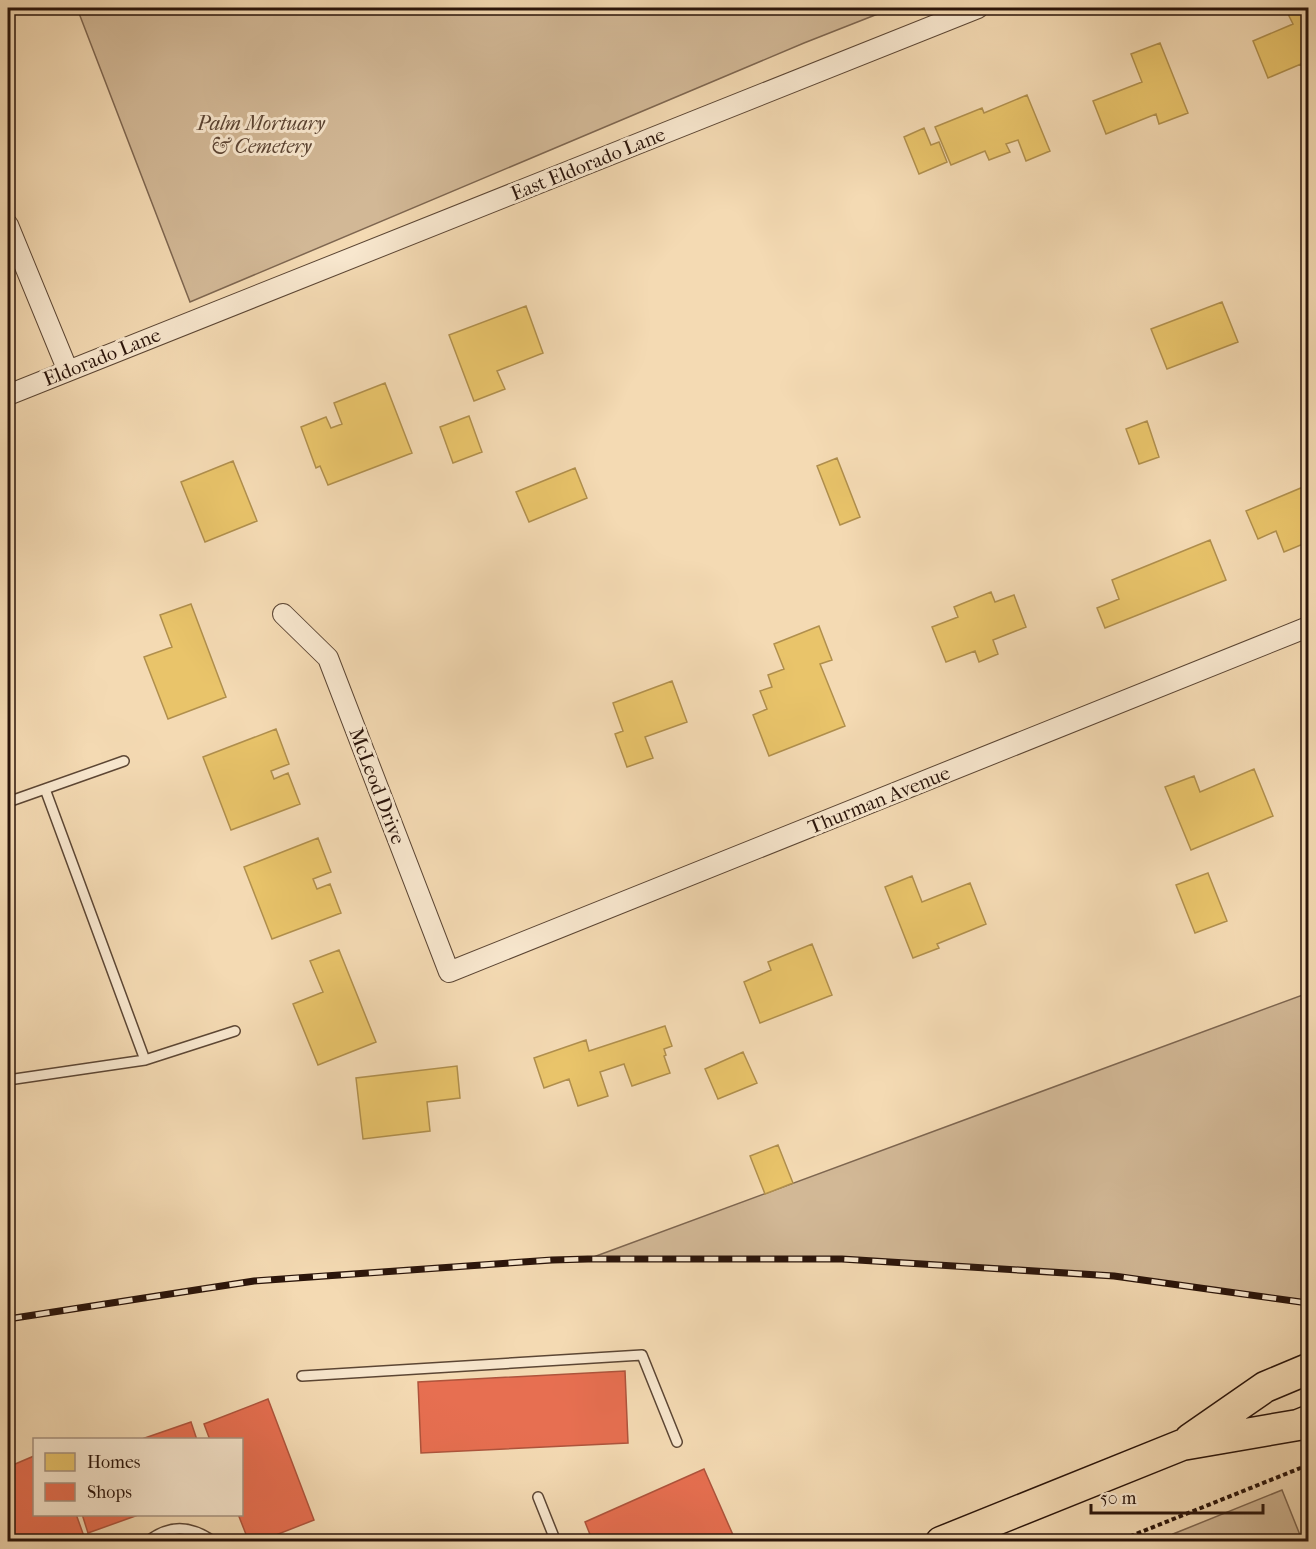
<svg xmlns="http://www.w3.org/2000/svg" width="1316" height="1549" font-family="'IM FELL French Canon',serif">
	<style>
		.green { fill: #d2b896; stroke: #7e6650; stroke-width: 1.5 }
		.homes { fill: #e9c46a; stroke: #b08f4d; stroke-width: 1.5 }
		.shops { fill: #e76f51; stroke: #ae543c; stroke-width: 1.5 }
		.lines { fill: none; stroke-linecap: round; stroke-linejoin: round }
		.service-casing { stroke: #5c4634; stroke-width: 12 }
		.minor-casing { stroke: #5c4634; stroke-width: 22 }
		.primary-casing { stroke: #2a140a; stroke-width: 33 }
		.path { stroke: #2a140a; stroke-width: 4; stroke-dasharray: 4.5 3; stroke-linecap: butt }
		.service { stroke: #f8e7ce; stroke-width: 9 }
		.minor { stroke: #f8e7ce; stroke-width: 20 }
		.primary { stroke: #f4dab3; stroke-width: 30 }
		.rail-casing { stroke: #2a140a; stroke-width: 7 }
		.rail { stroke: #f8e7ce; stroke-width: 4.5; stroke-dasharray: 14; stroke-linecap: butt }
		.labels { text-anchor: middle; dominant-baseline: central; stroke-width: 6; stroke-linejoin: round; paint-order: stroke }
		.park-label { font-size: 20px; font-style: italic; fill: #5c4534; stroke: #f8e7ce }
		.street-label { font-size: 20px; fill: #2a140a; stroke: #f8e7ce }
	</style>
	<rect width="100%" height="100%" fill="#f4dab3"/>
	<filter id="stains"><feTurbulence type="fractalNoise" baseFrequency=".00333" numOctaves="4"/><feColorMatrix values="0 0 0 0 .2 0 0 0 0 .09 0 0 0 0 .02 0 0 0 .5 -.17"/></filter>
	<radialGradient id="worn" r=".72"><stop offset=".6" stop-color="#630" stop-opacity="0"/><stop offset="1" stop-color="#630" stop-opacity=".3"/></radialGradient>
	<path class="green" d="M 77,8 L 893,8 L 804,43 L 190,302 Z
		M 1308,993 L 1308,1303 L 1114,1276 L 842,1259 L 588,1259 Z
		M 1282,1490 L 1302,1540 L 1176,1541 L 1173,1534 Z"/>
	<path class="homes" d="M 1303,8 L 1308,8 L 1308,71 L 1305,72 L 1301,64 L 1268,78 L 1253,41 L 1293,24 L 1288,14 Z
		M 1160,43 L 1188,113 L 1159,124 L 1156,114 L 1106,134 L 1093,101 L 1142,82 L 1131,54 Z
		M 1027,95 L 1050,151 L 1026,161 L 1018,140 L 1006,144 L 1010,152 L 989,160 L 985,151 L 951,165 L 935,127 L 982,108 L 984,113 Z
		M 924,128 L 931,145 L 939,142 L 947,162 L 919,174 L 904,137 Z
		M 1222,302 L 1238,342 L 1167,369 L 1151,329 Z
		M 526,306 L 543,353 L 497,371 L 505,389 L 474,401 L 449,335 Z
		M 385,383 L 412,453 L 328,485 L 320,466 L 316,468 L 301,427 L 326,417 L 331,428 L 342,424 L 334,403 Z
		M 469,416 L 482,452 L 453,463 L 440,427 Z
		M 1147,421 L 1159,457 L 1139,464 L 1126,429 Z
		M 837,458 L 860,517 L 840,525 L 817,466 Z
		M 233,461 L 257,521 L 205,542 L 181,482 Z
		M 575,468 L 587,498 L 529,522 L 516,492 Z
		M 1308,485 L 1308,542 L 1284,552 L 1276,531 L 1258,539 L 1246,511 Z
		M 1210,540 L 1226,580 L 1105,628 L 1097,608 L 1119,599 L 1112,580 Z
		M 991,592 L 995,602 L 1014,595 L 1026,627 L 993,640 L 998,654 L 979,662 L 975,651 L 946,662 L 932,627 L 958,617 L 954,607 Z
		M 191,604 L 226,697 L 168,719 L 144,657 L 172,647 L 160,615 Z
		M 819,626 L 832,660 L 820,664 L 845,726 L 769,756 L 753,715 L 767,709 L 760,691 L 772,687 L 768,675 L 784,669 L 774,644 Z
		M 672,681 L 687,722 L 645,737 L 653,758 L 627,767 L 615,734 L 623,731 L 613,703 Z
		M 276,729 L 289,764 L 271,771 L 274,779 L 288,773 L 300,804 L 231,830 L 203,757 Z
		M 1254,769 L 1273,816 L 1191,850 L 1165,787 L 1194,776 L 1200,792 Z
		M 318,838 L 331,872 L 313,879 L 317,889 L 330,884 L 341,913 L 272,939 L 244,867 Z
		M 1208,873 L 1227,921 L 1195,933 L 1176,885 Z
		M 912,876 L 922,902 L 970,883 L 986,924 L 937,944 L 939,948 L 913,958 L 885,887 Z
		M 812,944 L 832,995 L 760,1023 L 744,982 L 771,970 L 768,962 Z
		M 339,950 L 376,1042 L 318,1065 L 293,1004 L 323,992 L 310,961 Z
		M 665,1026 L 672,1046 L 664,1049 L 666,1055 L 664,1056 L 670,1073 L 632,1086 L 624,1064 L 600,1072 L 608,1096 L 578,1106 L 569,1079 L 544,1088 L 534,1058 L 586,1040 L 589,1051 Z
		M 743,1052 L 757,1083 L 718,1099 L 705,1069 Z
		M 457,1066 L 460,1098 L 427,1102 L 430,1131 L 363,1139 L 356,1078 Z
		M 778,1145 L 793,1183 L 765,1194 L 750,1156 Z"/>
	<path class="shops" d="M 625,1371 L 628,1443 L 421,1453 L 418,1382 Z
		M 268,1399 L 314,1520 L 258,1542 L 249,1542 L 238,1514 L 242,1514 L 242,1440 L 210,1440 L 204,1424 Z
		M 191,1422 L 197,1440 L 139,1440 Z
		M 34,1456 L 34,1514 L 76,1514 L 86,1542 L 12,1542 L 8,1530 L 8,1467 Z
		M 704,1469 L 733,1535 L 718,1542 L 593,1542 L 585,1522 Z
		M 82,1514 L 141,1514 L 88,1533 Z"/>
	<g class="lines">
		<defs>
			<path id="service" d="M 45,789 L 145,1060
				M 8,802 L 124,761
				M 8,1080 L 145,1060 L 235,1031
				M 302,1376 L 642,1355 L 677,1442
				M 538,1497 L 556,1542
				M 147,1542 C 169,1524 191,1525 214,1542"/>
			<path id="minor" d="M 8,225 L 68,371
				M 8,395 L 978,8
				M 283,614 L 328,658 L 449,972 L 1308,627"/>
			<path id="primary" d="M 1190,1439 L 1265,1387 L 1308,1369
				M 941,1542 L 1182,1445 L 1298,1425 L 1308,1421"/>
		</defs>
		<use href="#service" class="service-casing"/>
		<use href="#minor" class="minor-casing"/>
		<use href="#primary" class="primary-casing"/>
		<path class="path" d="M 1116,1542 L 1308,1465"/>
		<use href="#service" class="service"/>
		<use href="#minor" class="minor"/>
		<use href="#primary" class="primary"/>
		<defs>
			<path id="rail" d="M 8,1319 L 254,1281 L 552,1260 L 588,1259 L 842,1259 L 1114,1276 L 1308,1303"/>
		</defs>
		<use href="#rail" class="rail-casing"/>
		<use href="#rail" class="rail"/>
	</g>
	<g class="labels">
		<g class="park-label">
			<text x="261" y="123">Palm Mortuary<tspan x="261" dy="23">&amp; Cemetery</tspan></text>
		</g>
		<g class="street-label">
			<text transform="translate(588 164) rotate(-22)">East Eldorado Lane</text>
			<text transform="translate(102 357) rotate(-22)">Eldorado Lane</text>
			<text transform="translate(377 786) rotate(69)">McLeod Drive</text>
			<text transform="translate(879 800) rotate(-22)">Thurman Avenue</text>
		</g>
	</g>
	<rect width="1316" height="1549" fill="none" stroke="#f4dab3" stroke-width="30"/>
	<rect x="9" y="9" width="1298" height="1531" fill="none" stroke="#2a140a" stroke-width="3"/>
	<rect x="15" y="15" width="1286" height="1519" fill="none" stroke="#2a140a" stroke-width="1.5"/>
	<rect x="33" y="1438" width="210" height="78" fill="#f8e7ce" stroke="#a69380" stroke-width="1.5"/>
	<rect x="45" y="1453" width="30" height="18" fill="#e9c46a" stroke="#a69380" stroke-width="1.5"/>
	<text x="87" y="1468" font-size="18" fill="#2a140a">Homes</text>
	<rect x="45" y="1483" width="30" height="18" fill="#e76f51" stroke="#a69380" stroke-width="1.5"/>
	<text x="87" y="1498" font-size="18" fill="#2a140a">Shops</text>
	<path d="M1091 1504v9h172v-9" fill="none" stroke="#2a140a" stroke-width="3"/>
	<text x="1100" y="1504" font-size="18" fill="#2a140a" stroke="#f8e7ce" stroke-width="4.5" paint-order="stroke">50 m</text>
	<rect width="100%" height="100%" filter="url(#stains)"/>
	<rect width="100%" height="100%" fill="url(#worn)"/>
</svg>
